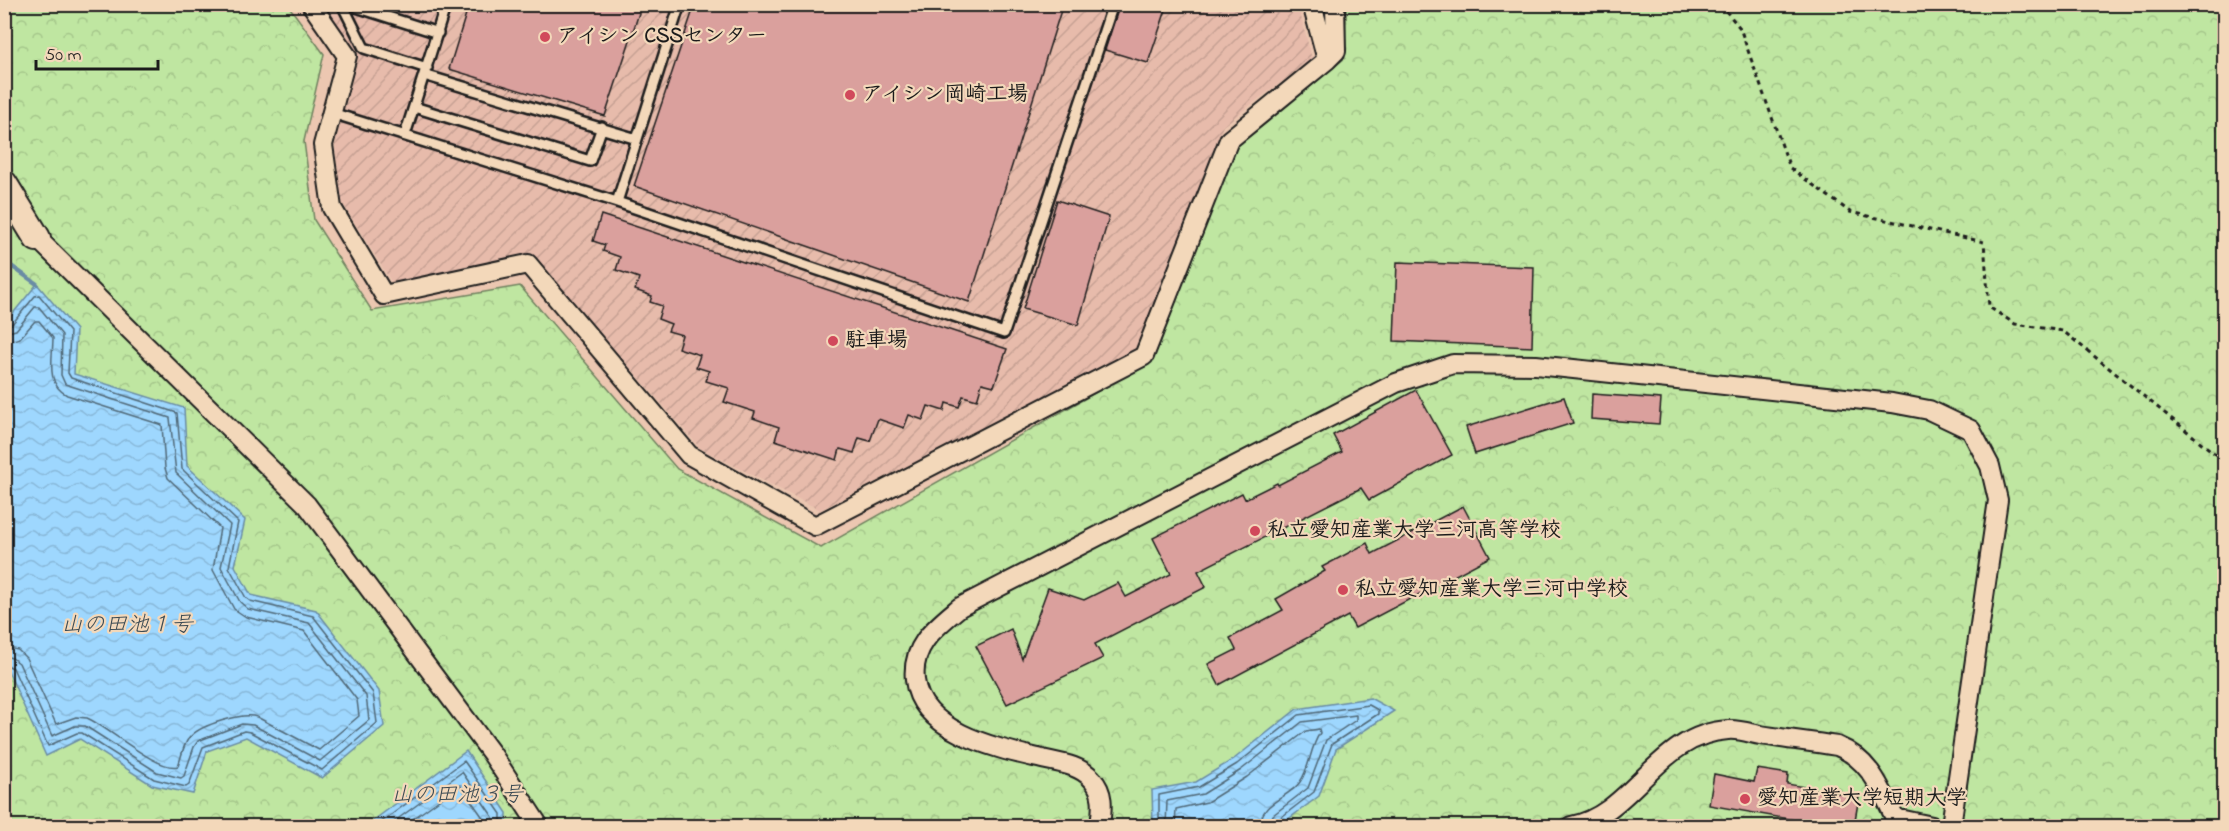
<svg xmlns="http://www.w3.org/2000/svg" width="2229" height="831" font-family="'Indie Flower','Klee One',sans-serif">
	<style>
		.industrial { fill: url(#industrial-furrows) }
		.forest { fill: url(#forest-crowns); stroke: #6e815e; stroke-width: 1.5 }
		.water { fill: url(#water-waves); stroke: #6a8ca4; stroke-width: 1.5 }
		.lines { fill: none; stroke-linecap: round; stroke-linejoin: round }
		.shore { stroke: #506776; stroke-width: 1.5 }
		.stream { stroke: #6a8ca4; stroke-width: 4.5 }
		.building { fill: #daa09d; stroke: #1c1c1c; stroke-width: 1.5 }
		.lane-casing { stroke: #1c1c1c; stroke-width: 14 }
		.street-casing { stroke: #1c1c1c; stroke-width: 22 }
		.secondary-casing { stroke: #1c1c1c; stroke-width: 30 }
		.path { stroke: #1c1c1c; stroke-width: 3; stroke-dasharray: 4.5 4.5; stroke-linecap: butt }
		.lane { stroke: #f3d8ba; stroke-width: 9 }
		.street { stroke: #f3d8ba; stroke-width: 18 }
		.secondary { stroke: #f3d8ba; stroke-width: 26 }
		.poi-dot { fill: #d1495b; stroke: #f3d8ba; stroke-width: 2 }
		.labels { text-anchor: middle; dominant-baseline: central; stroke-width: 4.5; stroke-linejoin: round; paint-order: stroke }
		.poi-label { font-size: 21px; font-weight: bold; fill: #1c1c1c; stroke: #f3d8ba; text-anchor: start }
		.water-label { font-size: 22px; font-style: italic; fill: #3c4b54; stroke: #f3d8ba }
	</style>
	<defs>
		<pattern id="industrial-furrows" width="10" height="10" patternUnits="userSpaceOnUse" patternTransform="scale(1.5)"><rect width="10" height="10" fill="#e7bbab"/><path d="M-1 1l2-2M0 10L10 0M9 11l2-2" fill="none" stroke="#c6a093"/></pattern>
		<pattern id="forest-crowns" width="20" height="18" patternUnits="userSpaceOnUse" patternTransform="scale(1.5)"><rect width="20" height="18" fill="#bfe6a1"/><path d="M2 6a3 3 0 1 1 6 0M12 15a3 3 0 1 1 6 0" fill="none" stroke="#a4c58a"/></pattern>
		<pattern id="water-waves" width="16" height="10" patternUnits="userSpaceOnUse" patternTransform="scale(1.5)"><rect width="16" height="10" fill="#9ed7fe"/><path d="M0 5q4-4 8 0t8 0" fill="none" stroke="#88b8d9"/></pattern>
	</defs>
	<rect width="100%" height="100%" fill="#ecc7b1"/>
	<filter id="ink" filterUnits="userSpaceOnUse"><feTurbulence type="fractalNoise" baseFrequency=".0167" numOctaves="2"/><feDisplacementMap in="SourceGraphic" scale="12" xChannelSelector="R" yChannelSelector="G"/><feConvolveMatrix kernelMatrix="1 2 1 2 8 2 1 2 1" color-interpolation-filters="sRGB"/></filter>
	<g filter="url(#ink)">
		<path class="industrial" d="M 323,5 L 1298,5 L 1312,59 L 1223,126 L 1137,350 L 820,510 L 700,448 L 532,254 L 392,283 L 342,202 L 335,145 L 358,58 Z"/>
		<path class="forest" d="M 5,5 L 288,5 L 324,54 L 304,141 L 314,220 L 372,311 L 520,286 L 677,469 L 821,548 L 1153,360 L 1229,153 L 1345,58 L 1346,5 L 2224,5 L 2224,826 L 5,826 Z"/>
		<path class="water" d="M 37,284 L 76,330 L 74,374 L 184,408 L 187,466 L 245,520 L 235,566 L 251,595 L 316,610 L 379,691 L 384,726 L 322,778 L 246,737 L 207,751 L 193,794 L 152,785 L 80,739 L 46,756 L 5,664 L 5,323 Z
			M 1370,698 L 1394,711 L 1336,749 L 1319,796 L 1279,826 L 1153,826 L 1152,790 L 1196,782 L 1234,759 L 1297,709 Z
			M 466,751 L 507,813 L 507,826 L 366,826 Z"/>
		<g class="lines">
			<path class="shore" d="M 4,326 L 12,324 L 35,296 L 39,295 L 70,332 L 68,373 L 71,378 L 177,413 L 182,469 L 238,522 L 229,567 L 246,598 L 250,601 L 313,616 L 373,693 L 377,723 L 322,770 L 250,732 L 244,731 L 203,747 L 189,785 L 186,787 L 154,779 L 82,733 L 77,733 L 48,746 L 13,668 L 4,664
				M 4,333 L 16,330 L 35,307 L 39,307 L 62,335 L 61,375 L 65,384 L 170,418 L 176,473 L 230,525 L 221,567 L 240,602 L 248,609 L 309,623 L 366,696 L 369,720 L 320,761 L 253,725 L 242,724 L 198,741 L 194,747 L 184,776 L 181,778 L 157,772 L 85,726 L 75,726 L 52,736 L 19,663 L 12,658 L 4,656
				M 4,343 L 20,338 L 35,321 L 39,321 L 53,338 C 53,358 45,384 67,395 L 162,425 L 165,468 L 168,478 L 220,528 L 213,570 L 234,609 L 246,617 L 304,631 L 357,700 L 359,716 L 319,750 L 257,717 C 243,712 201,725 191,736 C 183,743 182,756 178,766 C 158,772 108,727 87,718 L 76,717 L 56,724 L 26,658 L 18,650 L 4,647
				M 376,826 L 464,761 L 501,814 L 501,826
				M 388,826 L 462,772 L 493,817 L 494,826
				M 403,826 L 460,785 L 484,819 L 485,826
				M 1159,826 L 1159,795 L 1199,787 L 1237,764 L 1299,715 L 1369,705 L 1378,710 L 1378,714 L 1332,744 L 1314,792 L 1279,819 L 1276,826
				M 1166,826 L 1167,801 L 1203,794 L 1241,770 L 1302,722 L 1356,715 L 1356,720 L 1326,740 L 1308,788 L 1273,815 L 1269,826
				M 1175,826 L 1176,809 L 1207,802 L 1247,777 L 1306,731 L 1319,729 L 1320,733 C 1310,747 1310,768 1300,782 C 1288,799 1261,801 1260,826"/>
			<path class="stream" d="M 4,261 L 37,284"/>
		</g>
		<path class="building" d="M 469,4 L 642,4 L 605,116 L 449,69 Z
			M 695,4 L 1063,4 L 969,302 L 634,186 Z
			M 1120,4 L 1168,4 L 1148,63 L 1105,50 Z
			M 1057,200 L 1109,217 L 1078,325 L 1023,309 Z
			M 601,215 L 1007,349 L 994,386 L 982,383 L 977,400 L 963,396 L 959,407 L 946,403 L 944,411 L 928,406 L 923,420 L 909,415 L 904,428 L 878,419 L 870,441 L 859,438 L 854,453 L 840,449 L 837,460 L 775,440 L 779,427 L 753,418 L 755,412 L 724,402 L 729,388 L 706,381 L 709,371 L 696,367 L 700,355 L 678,348 L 682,335 L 668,331 L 671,324 L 658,319 L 662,306 L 650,302 L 652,296 L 635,290 L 639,278 L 616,270 L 620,257 L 603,251 L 605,245 L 593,241 Z
			M 1397,262 L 1534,267 L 1532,347 L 1394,341 Z
			M 1416,390 L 1452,455 L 1369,500 L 1361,488 L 1198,571 L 1206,587 L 1095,644 L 1103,658 L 1007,704 L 976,646 L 1011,629 L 1022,659 L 1048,588 L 1084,600 L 1118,583 L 1126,597 L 1171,574 L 1153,538 L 1242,493 L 1245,499 L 1277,483 L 1278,485 L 1342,452 L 1333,435 Z
			M 1592,394 L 1661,399 L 1659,424 L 1591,419 Z
			M 1564,397 L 1573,423 L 1475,454 L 1466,427 Z
			M 1463,506 L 1490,557 L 1355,628 L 1348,616 L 1219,685 L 1208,664 L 1236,650 L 1230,638 L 1283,610 L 1276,599 L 1325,571 L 1322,567 L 1367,543 L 1372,554 Z
			M 1757,769 L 1788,774 L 1787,784 L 1859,797 L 1854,826 L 1829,826 L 1709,805 L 1714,774 L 1754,782 Z"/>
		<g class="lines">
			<defs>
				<path id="lane" d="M 342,4 L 364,48 L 427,68
					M 347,4 L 438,33
					M 424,75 L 637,139
					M 414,107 L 590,161 L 602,127
					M 332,113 L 617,202 L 1004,333 L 1113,4
					M 405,135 L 446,4
					M 617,202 L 680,4"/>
				<path id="street" d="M 311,4 L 347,56 L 323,145 L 332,208 L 384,295 L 528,264 L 689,455 L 815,526 L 1144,356 L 1229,140 L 1327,60 L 1312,4
					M 1327,60 L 1336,51 L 1335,4
					M 37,238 L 307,505 L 492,754 L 539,826
					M 1100,826 C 1102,809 1105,793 1092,779 C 1080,765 1060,763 1042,759 C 1000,749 921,733 915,680 C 911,645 936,627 960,607 L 1396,383 L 1453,364 L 1536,365 L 1892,403 L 1929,410 L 1971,430 L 1990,466 L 1998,500 L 1951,826
					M 1571,826 C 1633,815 1657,734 1728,730 C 1738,729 1750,733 1760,735 C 1786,739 1812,742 1837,746 C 1870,759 1881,789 1895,818 L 1932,826"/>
				<path id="secondary" d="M 4,184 L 37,238"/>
			</defs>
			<use href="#lane" class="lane-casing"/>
			<use href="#street" class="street-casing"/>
			<use href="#secondary" class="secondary-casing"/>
			<path class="path" d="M 1720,4 L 1740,28 L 1790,168 L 1850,212 L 1984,242 L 1989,307 L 2015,324 L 2063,331 L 2224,461"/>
			<use href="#lane" class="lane"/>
			<use href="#street" class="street"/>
			<use href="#secondary" class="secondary"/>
		</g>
	</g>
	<g class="poi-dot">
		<circle cx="545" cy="37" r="6"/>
		<circle cx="850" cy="95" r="6"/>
		<circle cx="833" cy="341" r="6"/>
		<circle cx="1255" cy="531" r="6"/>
		<circle cx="1343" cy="590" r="6"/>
		<circle cx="1745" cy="799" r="6"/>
	</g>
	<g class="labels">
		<g class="poi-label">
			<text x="557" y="37">アイシン CSSセンター</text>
			<text x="862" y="95">アイシン岡崎工場</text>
			<text x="845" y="341">駐車場</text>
			<text x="1267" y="531">私立愛知産業大学三河高等学校</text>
			<text x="1355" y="590">私立愛知産業大学三河中学校</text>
			<text x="1757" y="799">愛知産業大学短期大学</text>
		</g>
		<g class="water-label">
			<text x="127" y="626">山の田池１号</text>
			<text x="457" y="796">山の田池３号</text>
		</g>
	</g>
	<rect width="2229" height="831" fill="none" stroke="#f3d8ba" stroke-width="24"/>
	<rect x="12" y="12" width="2205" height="807" fill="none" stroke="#1c1c1c" stroke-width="2" filter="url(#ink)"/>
	<path d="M36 60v9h122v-9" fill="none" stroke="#1c1c1c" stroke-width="3"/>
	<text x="45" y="60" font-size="18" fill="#1c1c1c" stroke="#f3d8ba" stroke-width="4.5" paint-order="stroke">50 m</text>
</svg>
